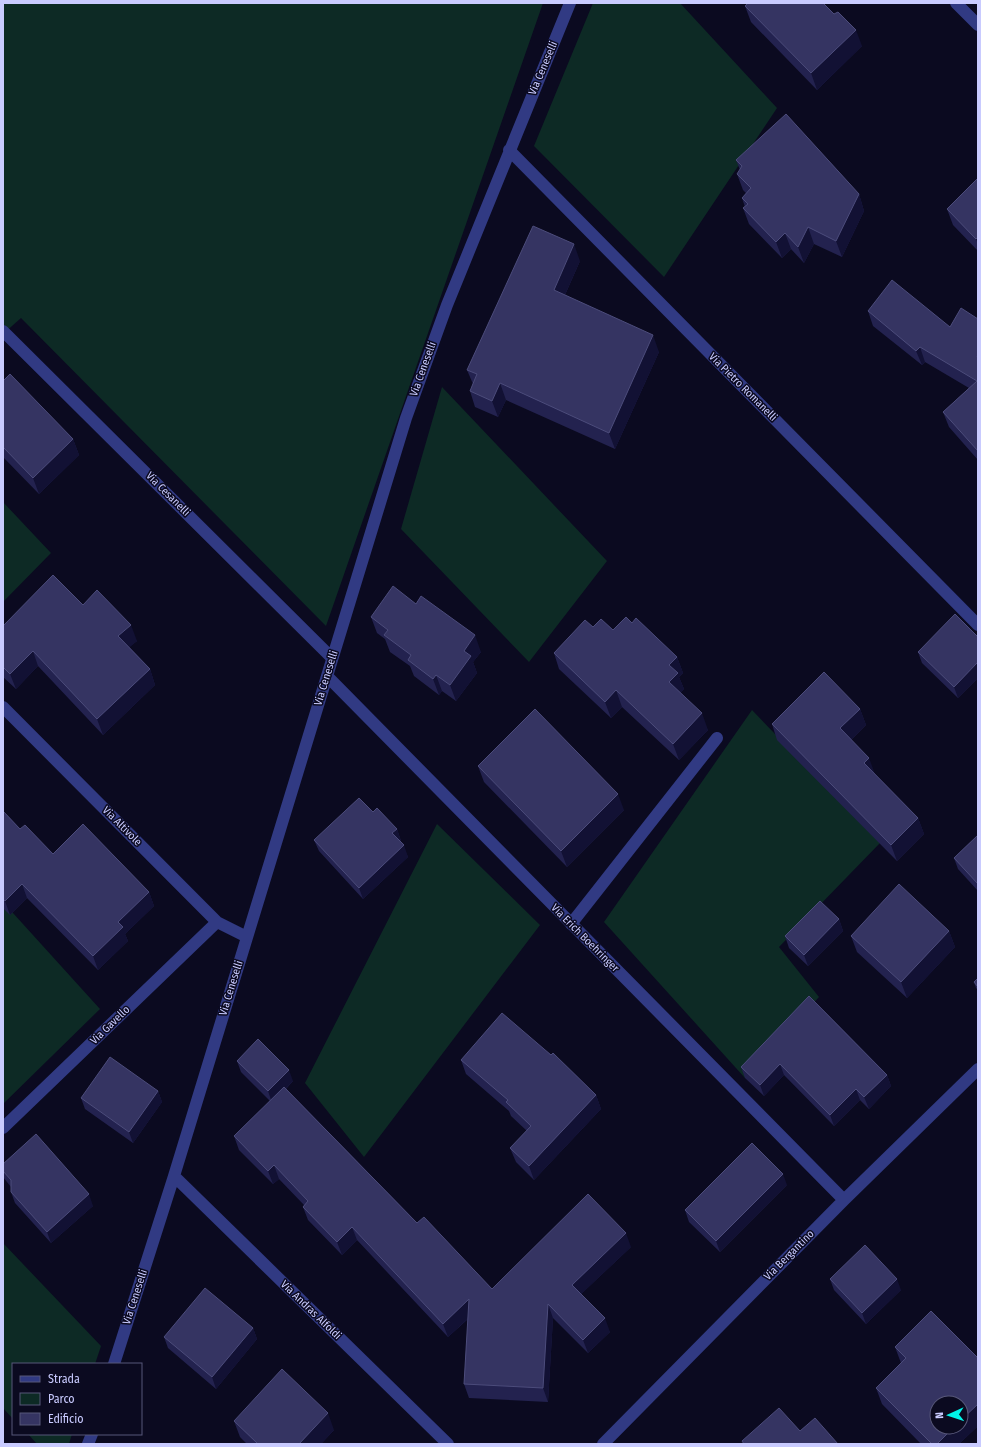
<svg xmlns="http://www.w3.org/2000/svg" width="981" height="1447" font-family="'Fira Sans Condensed',sans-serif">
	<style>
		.green { fill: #0d2a25 }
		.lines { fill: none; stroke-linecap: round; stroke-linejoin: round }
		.minor { stroke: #313a83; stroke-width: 12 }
		.wall { fill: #23224f }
		.shaded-wall { fill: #121134 }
		.building { fill: #353462; stroke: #4c4c7b }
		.labels { text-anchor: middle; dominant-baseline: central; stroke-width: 3; stroke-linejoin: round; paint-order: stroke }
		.street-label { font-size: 11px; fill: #c9cbff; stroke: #0b0a20 }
	</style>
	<rect width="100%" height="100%" fill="#0b0a20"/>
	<path class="green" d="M 3,3 L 543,3 L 326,626 L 21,318 L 3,334 Z
		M 593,3 L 680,3 L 777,108 L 664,277 L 534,146 Z
		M 442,387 L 607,561 L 529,662 L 401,529 Z
		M 3,502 L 51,553 L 3,602 Z
		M 752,710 L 880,843 L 779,947 L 819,997 L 745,1078 L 604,922 Z
		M 437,824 L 540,925 L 364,1157 L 305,1083 Z
		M 3,902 L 100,1009 L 3,1104 Z
		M 3,1243 L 101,1346 L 95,1364 L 13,1364 L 13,1419 L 3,1408 Z
		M 28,1434 L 72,1434 L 69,1444 L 37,1444 Z"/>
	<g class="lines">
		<path class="minor" d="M 956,3 L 978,25
			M 509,150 L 978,625
			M 3,331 L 332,658
			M 327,676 L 844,1200
			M 3,707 L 217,922 L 247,937
			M 571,924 L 717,738
			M 3,1128 L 217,922
			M 174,1176 L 448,1444
			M 114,1364 L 174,1176 L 406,418 L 447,305 L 570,3
			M 88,1444 L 92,1434
			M 603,1444 L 844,1200 L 978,1069"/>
	</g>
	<path class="wall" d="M 745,6 L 862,46 L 817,90 L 751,22 Z
		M 736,160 L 859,194 L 864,211 L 842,257 L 814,244 L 804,263 L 791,249 L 782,258 L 749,224 L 743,208 L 745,207 L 742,198 L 746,193 L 743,190 L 737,174 L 740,170 Z
		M 978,178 L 978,251 L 953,225 L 947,209 Z
		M 580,261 L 565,295 L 659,352 L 615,449 L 506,400 L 498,417 L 475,407 L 470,391 L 473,384 L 467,370 Z
		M 868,311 L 950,327 L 978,319 L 978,460 L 949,427 L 943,412 L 969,388 L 925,362 L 922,365 L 873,326 Z
		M 3,381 L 73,439 L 79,455 L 39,494 L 3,457 Z
		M 83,605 L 137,641 L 129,647 L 150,669 L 155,685 L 103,735 L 38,666 L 16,689 L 3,677 L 3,626 Z
		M 371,617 L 481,652 L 473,662 L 477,673 L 456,701 L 442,691 L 439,695 L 414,676 L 410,666 L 390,652 L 385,639 L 377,633 Z
		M 632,623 L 677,657 L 683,673 L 679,677 L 684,689 L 680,693 L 708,730 L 679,760 L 622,707 L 611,718 L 559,669 L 554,653 Z
		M 978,637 L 978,678 L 958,698 L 922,663 L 918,652 Z
		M 860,709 L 866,725 L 851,740 L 874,774 L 918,818 L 924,834 L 897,861 L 777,740 L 772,724 Z
		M 478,766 L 624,810 L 567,867 L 484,782 Z
		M 3,811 L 20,829 L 53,854 L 149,892 L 154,906 L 125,934 L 128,941 L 98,970 L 27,898 L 10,915 L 3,908 Z
		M 373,812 L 397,829 L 401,841 L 400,841 L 408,857 L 363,899 L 319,851 L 314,840 Z
		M 978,835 L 978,891 L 958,869 L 954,858 Z
		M 839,919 L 843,931 L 808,966 L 789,948 L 785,936 Z
		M 949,931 L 955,947 L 907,998 L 857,952 L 851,936 Z
		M 978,978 L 978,990 L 976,988 L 974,982 Z
		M 809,996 L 887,1075 L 891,1086 L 869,1109 L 860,1100 L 834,1126 L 784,1075 L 764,1096 L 745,1078 L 741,1067 Z
		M 461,1060 L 596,1095 L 601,1109 L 534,1180 L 516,1162 L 510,1148 L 527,1131 L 511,1116 L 509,1111 L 466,1074 Z
		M 237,1061 L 293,1081 L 286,1089 L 417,1223 L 492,1289 L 631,1247 L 581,1294 L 610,1332 L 588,1353 L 553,1318 L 548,1402 L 469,1398 L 464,1384 L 468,1319 L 448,1337 L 357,1240 L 342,1255 L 308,1220 L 303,1207 L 304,1205 L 279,1179 L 273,1184 L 239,1150 L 234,1136 L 270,1101 L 241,1072 Z
		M 158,1091 L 162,1102 L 133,1143 L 85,1109 L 81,1098 Z
		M 3,1164 L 93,1206 L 51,1243 L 15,1203 L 11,1192 L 11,1187 L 3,1177 Z
		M 787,1185 L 720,1252 L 689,1222 L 685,1210 Z
		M 830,1279 L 901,1290 L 866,1324 L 834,1290 Z
		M 253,1328 L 257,1339 L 216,1389 L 168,1348 L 164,1337 Z
		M 895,1347 L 978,1426 L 959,1444 L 921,1444 L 882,1404 L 876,1388 L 901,1363 Z
		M 234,1421 L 334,1430 L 321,1444 L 247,1444 L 240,1437 Z"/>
	<path class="shaded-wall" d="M 856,30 L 862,46 L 817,90 L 811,73 Z
		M 859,194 L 864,211 L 842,257 L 836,241 Z
		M 808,227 L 814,244 L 804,263 L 798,247 Z
		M 785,233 L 791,249 L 782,258 L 776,242 Z
		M 978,237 L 978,244 L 976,239 Z
		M 574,244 L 580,261 L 560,306 L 554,290 Z
		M 653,335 L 659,352 L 615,449 L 609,433 Z
		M 920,347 L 925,362 L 922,365 L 916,351 Z
		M 500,383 L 506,400 L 498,417 L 492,401 Z
		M 73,439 L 79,455 L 39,494 L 33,478 Z
		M 131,625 L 137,641 L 124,652 L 118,636 Z
		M 475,635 L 481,652 L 473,662 L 477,673 L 456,701 L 450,685 L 464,651 Z
		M 33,651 L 38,666 L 16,689 L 10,674 Z
		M 677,657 L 683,673 L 679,677 L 684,689 L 675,699 L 669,682 L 669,665 Z
		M 978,662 L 978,678 L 958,698 L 954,687 Z
		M 150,669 L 155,685 L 103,735 L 97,719 Z
		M 436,675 L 442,691 L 439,695 L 433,679 Z
		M 616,690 L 622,707 L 611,718 L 605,702 Z
		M 860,709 L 866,725 L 846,745 L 840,728 Z
		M 702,713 L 708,730 L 679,760 L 673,744 Z
		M 869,758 L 875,774 L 864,763 Z
		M 618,794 L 624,810 L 567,867 L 561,851 Z
		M 918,818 L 924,834 L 897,861 L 891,845 Z
		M 397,829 L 401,841 L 396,844 L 392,833 Z
		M 404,845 L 408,857 L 363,899 L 359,888 Z
		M 22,884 L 27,898 L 10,915 L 5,901 Z
		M 149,892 L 154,906 L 125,934 L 128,941 L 98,970 L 93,956 L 118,922 Z
		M 839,919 L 843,931 L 808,966 L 804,955 Z
		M 949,931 L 955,947 L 907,998 L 901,982 Z
		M 780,1064 L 784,1075 L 764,1096 L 760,1085 Z
		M 289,1070 L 293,1081 L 272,1103 L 268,1091 Z
		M 887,1075 L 891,1086 L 869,1109 L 864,1097 Z
		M 856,1089 L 860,1100 L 834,1126 L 830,1115 Z
		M 158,1091 L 162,1102 L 133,1143 L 129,1132 Z
		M 596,1095 L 601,1109 L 534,1180 L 529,1166 Z
		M 274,1165 L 279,1179 L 273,1184 L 268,1171 Z
		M 783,1174 L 787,1185 L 720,1252 L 716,1241 Z
		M 89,1194 L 93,1206 L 51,1243 L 47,1232 Z
		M 352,1227 L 357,1240 L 342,1255 L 337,1242 Z
		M 626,1233 L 631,1247 L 577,1298 L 572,1285 Z
		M 897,1279 L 901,1290 L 866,1324 L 862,1313 Z
		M 469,1299 L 474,1313 L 448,1337 L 443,1324 Z
		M 548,1304 L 553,1318 L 548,1402 L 543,1388 Z
		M 605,1318 L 610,1332 L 588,1353 L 583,1340 Z
		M 253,1328 L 257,1339 L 216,1389 L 212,1377 Z
		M 978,1400 L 978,1426 L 959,1444 L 937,1444 L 954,1427 L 961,1427 L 961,1420 Z
		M 328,1413 L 334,1430 L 321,1444 L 299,1444 Z"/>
	<path class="building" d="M 748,3 L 823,3 L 834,14 L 838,12 L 856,30 L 811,73 L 745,6 Z
		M 786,114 L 859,194 L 836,241 L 808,227 L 798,247 L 785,233 L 776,242 L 743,208 L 748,204 L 742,198 L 751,188 L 737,174 L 742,166 L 736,160 Z
		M 978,178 L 978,237 L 976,239 L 947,209 Z
		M 533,226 L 574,244 L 554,290 L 653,335 L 609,433 L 500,383 L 492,401 L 470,391 L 477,374 L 467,370 Z
		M 892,280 L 950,327 L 961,308 L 978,319 L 978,355 L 977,357 L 978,358 L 978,451 L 943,412 L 977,381 L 920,347 L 916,351 L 868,311 Z
		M 10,374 L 73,439 L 33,478 L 3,447 L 3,381 Z
		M 53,575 L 83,605 L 97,590 L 131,625 L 118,636 L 150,669 L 97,719 L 33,651 L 10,674 L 3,667 L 3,626 Z
		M 393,586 L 416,604 L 421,596 L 475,635 L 464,651 L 471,656 L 450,685 L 436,675 L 433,679 L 408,660 L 411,655 L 384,635 L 388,630 L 371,617 Z
		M 955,614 L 978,637 L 978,662 L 954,687 L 918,652 Z
		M 626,617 L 632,623 L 636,618 L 677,657 L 669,665 L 678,673 L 669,682 L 702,713 L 673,744 L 616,690 L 605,702 L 554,653 L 585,620 L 593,627 L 601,619 L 613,630 Z
		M 824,672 L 860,709 L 840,728 L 869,758 L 864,763 L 918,818 L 891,845 L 772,724 Z
		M 535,709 L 618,794 L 561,851 L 478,766 Z
		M 359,798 L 373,812 L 377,808 L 397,829 L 392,833 L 404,845 L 359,888 L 314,840 Z
		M 3,811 L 20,829 L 25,825 L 53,854 L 83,824 L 149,892 L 118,922 L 123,927 L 93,956 L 22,884 L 5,901 L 3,899 Z
		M 978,835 L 978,884 L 954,858 Z
		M 899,884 L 949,931 L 901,982 L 851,936 Z
		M 820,901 L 839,919 L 804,955 L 785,936 Z
		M 978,978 L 978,987 L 974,982 Z
		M 809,996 L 887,1075 L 864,1097 L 856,1089 L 830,1115 L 780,1064 L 760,1085 L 741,1067 Z
		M 502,1013 L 551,1055 L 553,1053 L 596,1095 L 529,1166 L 510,1148 L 531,1126 L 506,1102 L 508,1100 L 461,1060 Z
		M 258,1039 L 289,1070 L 268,1091 L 237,1061 Z
		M 110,1057 L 158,1091 L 129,1132 L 81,1098 Z
		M 284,1087 L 417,1223 L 424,1217 L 492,1289 L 588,1194 L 626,1233 L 572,1285 L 605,1318 L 583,1340 L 548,1304 L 543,1388 L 464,1384 L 469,1299 L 443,1324 L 352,1227 L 337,1242 L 303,1207 L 308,1201 L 274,1165 L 268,1171 L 234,1136 Z
		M 36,1134 L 89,1194 L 47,1232 L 11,1192 L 11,1180 L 3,1171 L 3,1164 Z
		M 752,1143 L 783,1174 L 716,1241 L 685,1210 Z
		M 865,1245 L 897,1279 L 862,1313 L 830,1279 Z
		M 205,1288 L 253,1328 L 212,1377 L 164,1337 Z
		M 931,1311 L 978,1358 L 978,1400 L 977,1401 L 978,1402 L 978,1404 L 961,1420 L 961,1403 L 937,1403 L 937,1427 L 954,1427 L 937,1444 L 932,1444 L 876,1388 L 906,1358 L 895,1347 Z
		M 282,1369 L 328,1413 L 299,1444 L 258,1444 L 234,1421 Z
		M 779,1408 L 800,1431 L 815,1418 L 838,1444 L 744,1444 L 742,1441 Z"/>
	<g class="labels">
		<g class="street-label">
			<text transform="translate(543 68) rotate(-67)">Via Ceneselli</text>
			<text transform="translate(423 369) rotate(-70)">Via Ceneselli</text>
			<text transform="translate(743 387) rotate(45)">Via Pietro Romanelli</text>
			<text transform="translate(168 494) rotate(45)">Via Cesanelli</text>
			<text transform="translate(326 678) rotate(-73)">Via Ceneselli</text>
			<text transform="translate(122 826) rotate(45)">Via Altivole</text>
			<text transform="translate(585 938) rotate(45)">Via Erich Boehringer</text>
			<text transform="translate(231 988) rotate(-73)">Via Ceneselli</text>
			<text transform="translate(110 1025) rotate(-44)">Via Gavello</text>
			<text transform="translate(789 1255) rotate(-45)">Via Bergantino</text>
			<text transform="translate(135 1297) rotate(-72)">Via Ceneselli</text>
			<text transform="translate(311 1310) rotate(44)">Via Andras Alfoldi</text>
		</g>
	</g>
	<rect width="981" height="1447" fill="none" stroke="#c9cbff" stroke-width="8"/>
	<rect x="12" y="1363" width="130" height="72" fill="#0b0a20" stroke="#575779"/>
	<rect x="20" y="1376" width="20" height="6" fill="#313a83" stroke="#575779"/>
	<text x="48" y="1383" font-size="12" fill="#c9cbff">Strada</text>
	<rect x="20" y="1393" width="20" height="12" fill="#0d2a25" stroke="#575779"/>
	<text x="48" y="1403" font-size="12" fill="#c9cbff">Parco</text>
	<rect x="20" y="1413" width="20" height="12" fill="#353462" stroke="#575779"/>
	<text x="48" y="1423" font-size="12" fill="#c9cbff">Edificio</text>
	<g transform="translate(949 1415) rotate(267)"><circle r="19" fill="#0b0a20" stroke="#575779"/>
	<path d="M0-3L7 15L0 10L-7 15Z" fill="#00f4e9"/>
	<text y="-6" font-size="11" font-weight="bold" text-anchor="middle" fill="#c9cbff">N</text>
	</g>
</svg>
